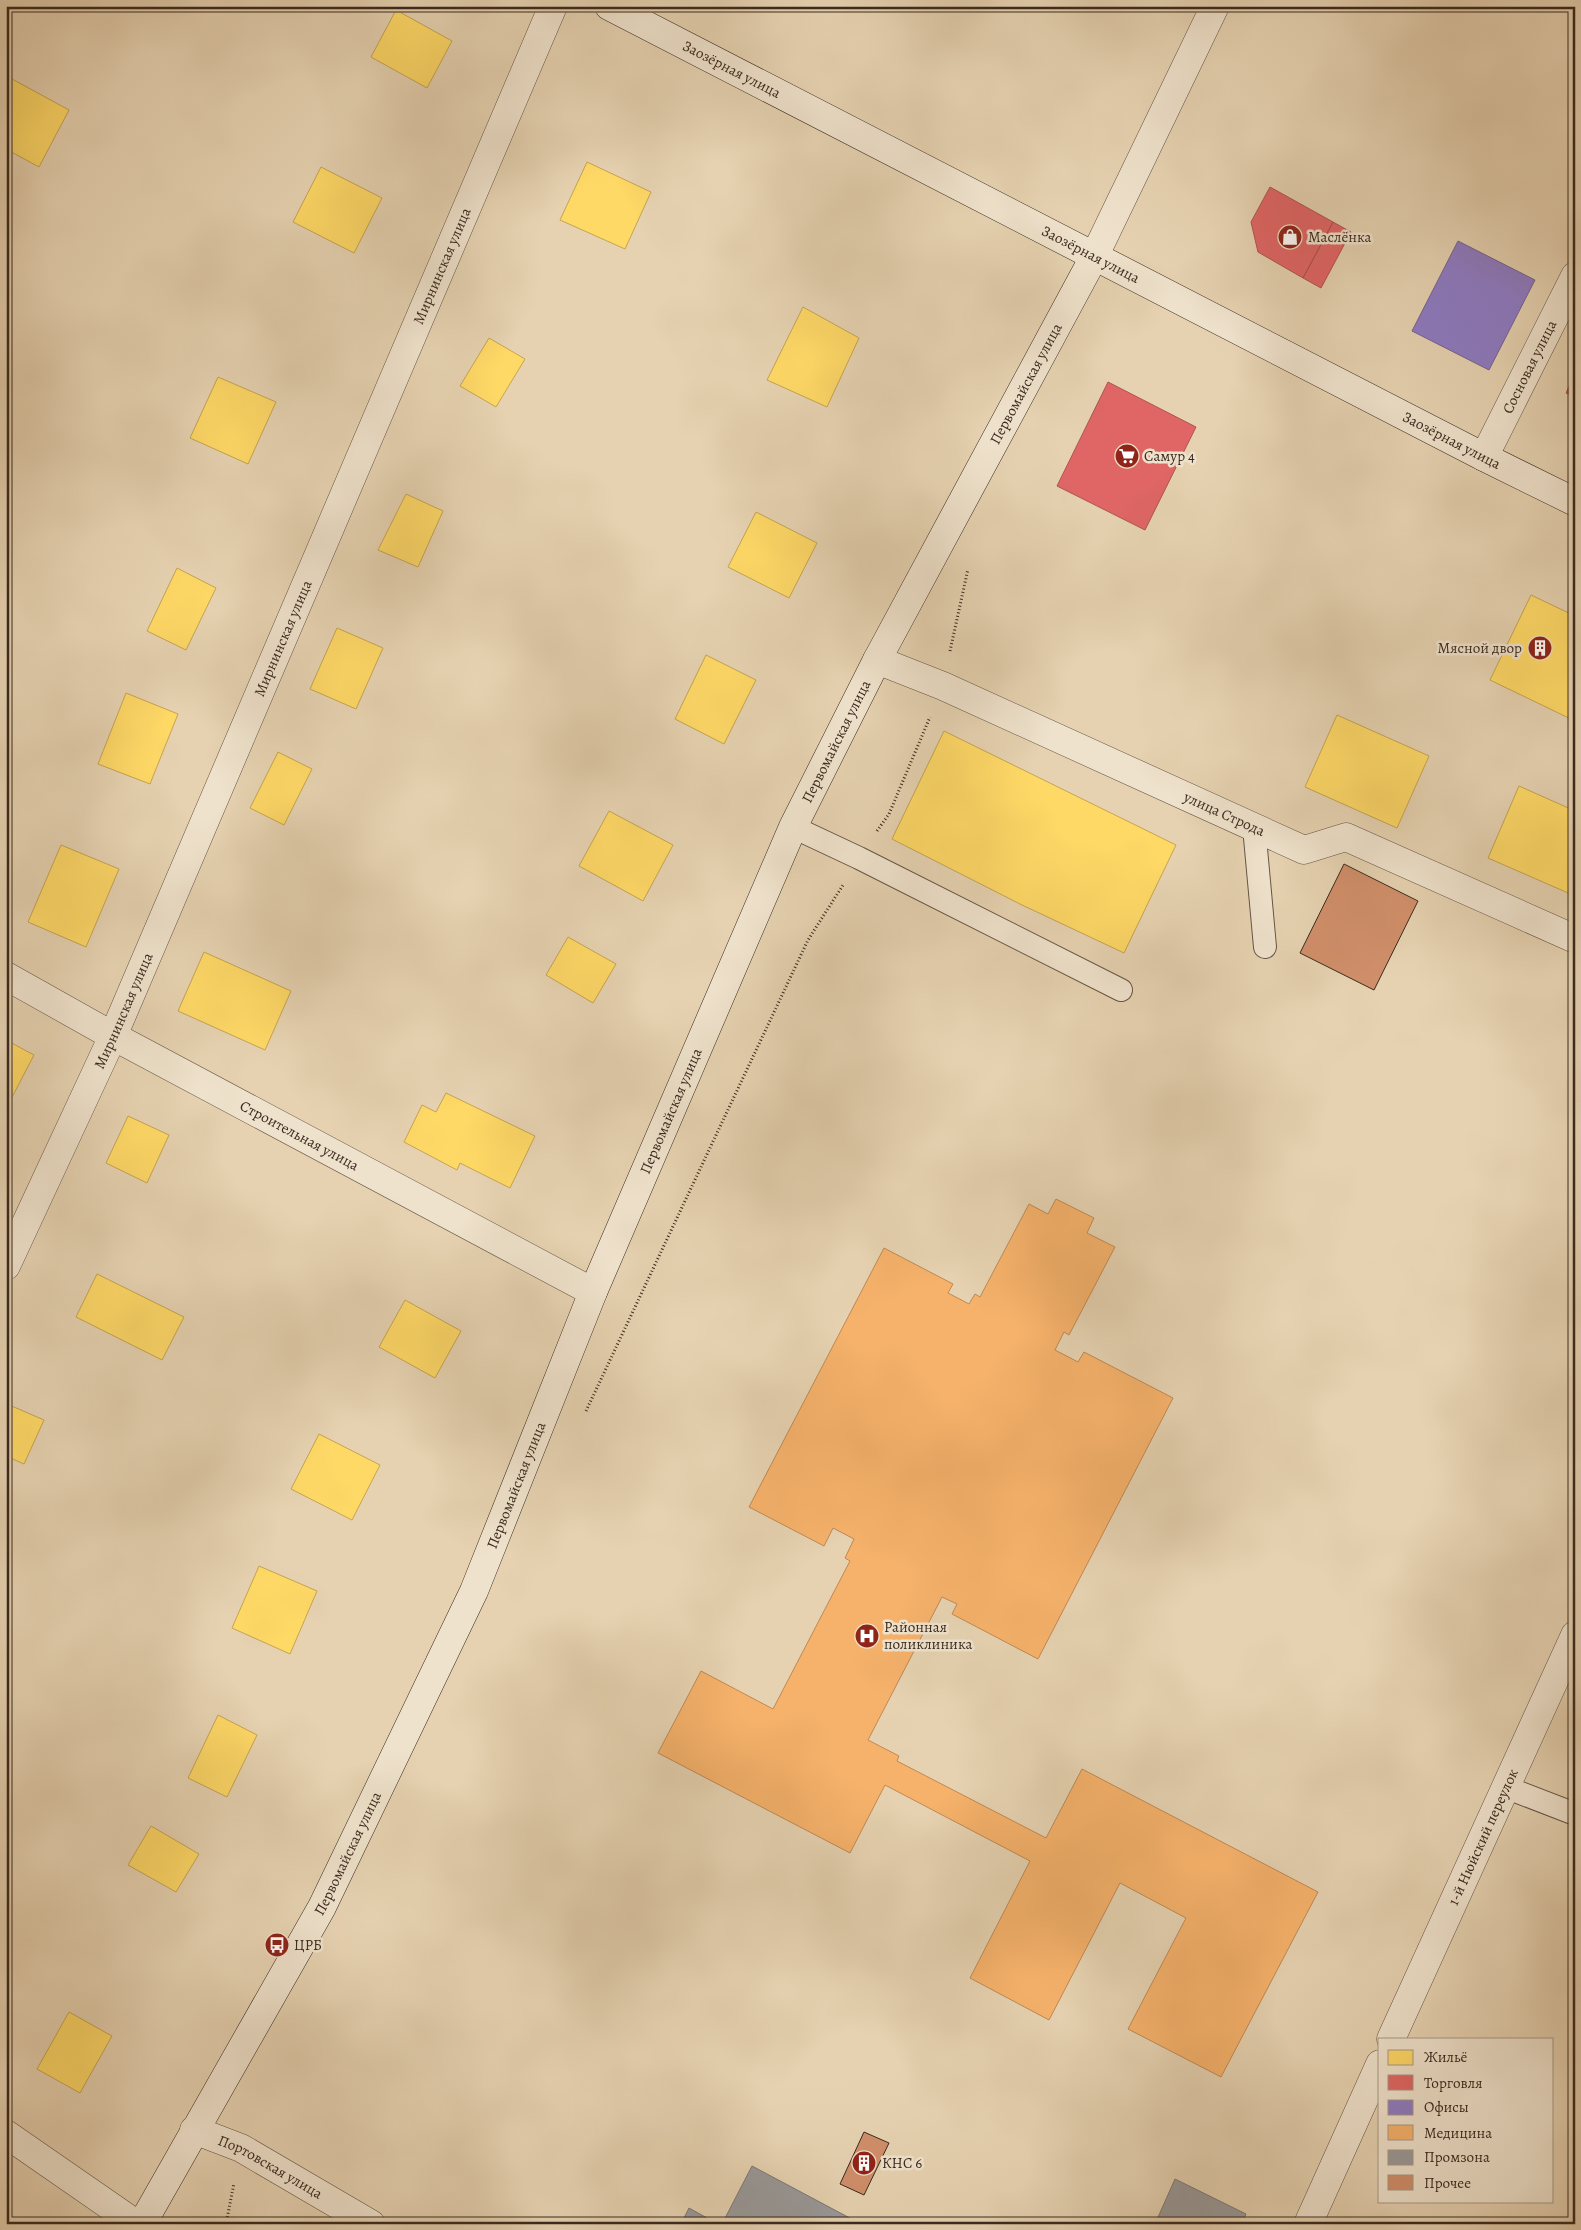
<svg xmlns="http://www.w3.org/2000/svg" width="1581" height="2230" font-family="Alegreya,serif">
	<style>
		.homes { fill: #ffd966; stroke: #c4a451 }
		.shops { fill: #e06666; stroke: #ae5451 }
		.offices { fill: #8e7cc3; stroke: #756392 }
		.health { fill: #f6b26b; stroke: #be8954 }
		.industry { fill: #999; stroke: #7c7874 }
		.building { fill: #d08f6a; stroke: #3a2a1f }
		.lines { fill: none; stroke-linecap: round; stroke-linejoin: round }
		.lane-casing { stroke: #655444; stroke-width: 24 }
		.street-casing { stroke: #655444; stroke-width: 29 }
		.secondary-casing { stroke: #3a2a1f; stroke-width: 29 }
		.path { stroke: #3a2a1f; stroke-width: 3; stroke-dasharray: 1 2.5; stroke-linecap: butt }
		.lane { stroke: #efe2cc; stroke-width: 22 }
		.street { stroke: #efe2cc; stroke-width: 28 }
		.secondary { stroke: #efe2cc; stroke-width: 28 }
		.labels { text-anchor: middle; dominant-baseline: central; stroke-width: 5; stroke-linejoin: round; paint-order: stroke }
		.street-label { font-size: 15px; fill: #3a2a1f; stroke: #efe2cc }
		.poi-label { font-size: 15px; fill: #3a2a1f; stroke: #efe2cc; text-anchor: start }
	</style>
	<rect width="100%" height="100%" fill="#e6d2b1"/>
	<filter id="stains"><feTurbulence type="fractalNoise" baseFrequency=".004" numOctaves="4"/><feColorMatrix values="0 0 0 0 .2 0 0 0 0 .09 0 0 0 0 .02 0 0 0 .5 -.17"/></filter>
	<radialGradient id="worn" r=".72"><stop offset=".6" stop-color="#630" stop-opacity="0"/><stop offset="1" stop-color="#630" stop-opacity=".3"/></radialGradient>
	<path class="homes" d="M 396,10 L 452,41 L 427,88 L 371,57 Z
		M 12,79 L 69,110 L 39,167 L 6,149 L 6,91 Z
		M 587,162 L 651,192 L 625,249 L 560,220 Z
		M 321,167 L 382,198 L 354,253 L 293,222 Z
		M 803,307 L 859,338 L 827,407 L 767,380 Z
		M 489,338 L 525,359 L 496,407 L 460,386 Z
		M 218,377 L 276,402 L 248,464 L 190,438 Z
		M 406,494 L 443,511 L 418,567 L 378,550 Z
		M 756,512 L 817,543 L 789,598 L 728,567 Z
		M 177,568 L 216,588 L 186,650 L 147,631 Z
		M 1531,595 L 1575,616 L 1575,721 L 1490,680 Z
		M 337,628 L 383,648 L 356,709 L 310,689 Z
		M 706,655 L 756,680 L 724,744 L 675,719 Z
		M 126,693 L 178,714 L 150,784 L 98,764 Z
		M 1337,715 L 1429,756 L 1397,828 L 1305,787 Z
		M 944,731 L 1176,845 L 1124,953 L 1020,904 L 892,839 Z
		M 278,752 L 312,769 L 284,825 L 250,808 Z
		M 1519,786 L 1575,811 L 1575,896 L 1488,858 Z
		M 609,811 L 673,845 L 643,901 L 579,866 Z
		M 61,845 L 119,869 L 86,947 L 28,922 Z
		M 568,937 L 616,964 L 593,1003 L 546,975 Z
		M 204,952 L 291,991 L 265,1050 L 178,1011 Z
		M 6,1040 L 34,1055 L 9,1103 L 6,1101 Z
		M 446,1093 L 535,1136 L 510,1188 L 460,1163 L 457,1170 L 404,1142 L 422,1105 L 436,1112 Z
		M 128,1116 L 169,1135 L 147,1183 L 106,1163 Z
		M 97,1274 L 184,1317 L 162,1360 L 76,1317 Z
		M 405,1300 L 461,1331 L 435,1378 L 379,1347 Z
		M 7,1404 L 44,1420 L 24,1464 L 6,1456 Z
		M 319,1434 L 380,1465 L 352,1520 L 291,1489 Z
		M 259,1566 L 317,1591 L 290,1654 L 232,1628 Z
		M 218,1715 L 257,1735 L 227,1797 L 188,1778 Z
		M 151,1826 L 199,1854 L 176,1892 L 128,1865 Z
		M 69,2012 L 112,2036 L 80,2093 L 37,2069 Z"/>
	<path class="shops" d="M 1270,187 L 1333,222 L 1303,278 L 1258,252 L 1251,222 Z
		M 1333,222 L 1351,232 L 1321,288 L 1303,278 Z
		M 1575,374 L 1575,397 L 1566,393 Z
		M 1108,382 L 1196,427 L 1145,530 L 1057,486 Z"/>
	<path class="offices" d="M 1458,241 L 1535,280 L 1489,370 L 1412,331 Z"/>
	<path class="health" d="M 1056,1199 L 1094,1218 L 1087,1233 L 1115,1247 L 1069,1335 L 1064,1332 L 1055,1350 L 1078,1362 L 1084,1352 L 1173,1398 L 1038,1659 L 952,1614 L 957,1604 L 942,1597 L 868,1740 L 899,1756 L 897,1761 L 1046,1838 L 1082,1769 L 1318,1892 L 1221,2077 L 1128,2029 L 1186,1918 L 1120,1883 L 1049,2020 L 970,1978 L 1030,1861 L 885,1785 L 850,1853 L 658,1753 L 701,1671 L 773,1709 L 850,1561 L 845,1558 L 854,1539 L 833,1528 L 824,1546 L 749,1507 L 884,1248 L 953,1284 L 948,1293 L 969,1304 L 975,1294 L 980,1297 L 1029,1204 L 1048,1214 Z"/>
	<path class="industry" d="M 752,2166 L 861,2224 L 722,2224 Z
		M 1175,2179 L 1246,2214 L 1242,2224 L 1155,2224 Z
		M 689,2208 L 718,2224 L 681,2224 Z"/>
	<path class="building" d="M 1344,864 L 1418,901 L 1374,990 L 1300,953 Z
		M 864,2132 L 889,2143 L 864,2195 L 840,2184 Z"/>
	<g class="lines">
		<defs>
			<path id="lane" d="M 793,827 L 859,858 L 1121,990
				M 1254,827 L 1265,947
				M 1505,1787 L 1575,1814"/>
			<g id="street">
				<path d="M 1094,257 L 1215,6"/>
				<path id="s1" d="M 1484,457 L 1575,276"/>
				<path id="s2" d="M 877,660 L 943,686 L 1304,850 L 1346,837 L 1575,939"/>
				<path id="s3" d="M 6,976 L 113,1036 L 593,1292"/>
				<path id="s4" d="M 6,1266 L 113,1036 L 553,6"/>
				<path id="s5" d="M 1391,2039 L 1575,1635"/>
				<path id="s6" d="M 194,2130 L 241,2148 L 371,2224"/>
				<path d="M 6,2134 L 136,2224"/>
				<path d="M 1308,2224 L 1380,2064"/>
			</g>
			<g id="secondary">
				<path id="s7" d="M 609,6 L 1484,457 L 1575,502"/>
				<path id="s8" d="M 142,2224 L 322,1907 L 474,1591 L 593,1292 L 793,827 L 877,660 L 1094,257"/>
			</g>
		</defs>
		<use href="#lane" class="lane-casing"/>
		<use href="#street" class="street-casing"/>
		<use href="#secondary" class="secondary-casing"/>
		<path class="path" d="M 950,651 L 968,569
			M 877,831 L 889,814 L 930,717
			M 586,1411 L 808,940 L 843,885
			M 226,2224 L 234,2183"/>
		<use href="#lane" class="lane"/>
		<use href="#street" class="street"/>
		<use href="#secondary" class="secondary"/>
	</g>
	<defs>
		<symbol id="shop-disc" viewBox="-11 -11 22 22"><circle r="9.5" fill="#8f2418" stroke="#efe2cc"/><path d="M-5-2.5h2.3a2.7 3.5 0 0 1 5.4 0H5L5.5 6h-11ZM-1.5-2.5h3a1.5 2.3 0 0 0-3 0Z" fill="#fff"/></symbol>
		<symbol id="supermarket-disc" viewBox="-11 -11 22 22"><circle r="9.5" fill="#8f2418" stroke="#efe2cc"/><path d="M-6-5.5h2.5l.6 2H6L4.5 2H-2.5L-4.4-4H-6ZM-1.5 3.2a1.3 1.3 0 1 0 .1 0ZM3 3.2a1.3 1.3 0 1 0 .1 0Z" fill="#fff"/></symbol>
		<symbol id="building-disc" viewBox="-11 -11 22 22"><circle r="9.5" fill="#8f2418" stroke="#efe2cc"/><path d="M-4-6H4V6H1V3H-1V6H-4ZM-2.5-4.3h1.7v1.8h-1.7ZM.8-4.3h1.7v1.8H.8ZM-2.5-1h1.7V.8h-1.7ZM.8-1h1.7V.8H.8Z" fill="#fff"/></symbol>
		<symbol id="hospital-disc" viewBox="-11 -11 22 22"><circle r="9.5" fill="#8f2418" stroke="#efe2cc"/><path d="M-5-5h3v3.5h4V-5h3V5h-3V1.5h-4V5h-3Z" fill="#fff"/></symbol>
		<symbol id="bus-disc" viewBox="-11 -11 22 22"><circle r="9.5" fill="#8f2418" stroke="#efe2cc"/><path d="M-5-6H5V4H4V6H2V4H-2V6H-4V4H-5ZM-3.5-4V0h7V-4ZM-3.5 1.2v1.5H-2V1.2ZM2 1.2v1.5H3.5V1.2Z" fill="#fff"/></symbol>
	</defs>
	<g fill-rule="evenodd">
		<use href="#shop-disc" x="1276" y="223" width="28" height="28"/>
		<use href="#supermarket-disc" x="1113" y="442" width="28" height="28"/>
		<use href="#building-disc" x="1526" y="634" width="28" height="28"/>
		<use href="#hospital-disc" x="853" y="1622" width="28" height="28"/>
		<use href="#bus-disc" x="263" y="1931" width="28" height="28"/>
		<use href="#building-disc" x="850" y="2149" width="28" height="28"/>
	</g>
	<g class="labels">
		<g class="street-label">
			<text stroke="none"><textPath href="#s7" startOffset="138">Заозёрная улица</textPath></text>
			<text stroke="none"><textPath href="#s7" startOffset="542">Заозёрная улица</textPath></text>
			<text stroke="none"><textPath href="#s4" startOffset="1091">Мирнинская улица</textPath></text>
			<text stroke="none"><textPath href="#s1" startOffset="101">Сосновая улица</textPath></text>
			<text stroke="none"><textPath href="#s8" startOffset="2044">Первомайская улица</textPath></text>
			<text stroke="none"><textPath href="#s7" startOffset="948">Заозёрная улица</textPath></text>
			<text stroke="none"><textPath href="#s4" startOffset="686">Мирнинская улица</textPath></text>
			<text stroke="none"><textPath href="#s8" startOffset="1639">Первомайская улица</textPath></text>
			<text stroke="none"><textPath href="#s2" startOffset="380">улица Строда</textPath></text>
			<text stroke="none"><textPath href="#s4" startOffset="281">Мирнинская улица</textPath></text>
			<text stroke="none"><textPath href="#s8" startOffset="1234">Первомайская улица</textPath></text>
			<text stroke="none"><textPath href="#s3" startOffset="334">Строительная улица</textPath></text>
			<text stroke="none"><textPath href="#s8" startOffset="829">Первомайская улица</textPath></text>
			<text stroke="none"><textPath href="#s5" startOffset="222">1-й Нюйский переулок</textPath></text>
			<text stroke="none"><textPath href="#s8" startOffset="424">Первомайская улица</textPath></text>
			<text stroke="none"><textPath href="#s6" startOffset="85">Портовская улица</textPath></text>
		</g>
		<g class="poi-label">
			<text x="1308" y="237">Маслёнка</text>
			<text x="1144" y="456">Самур 4</text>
			<text x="1522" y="648" text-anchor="end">Мясной двор</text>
			<text x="884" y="1627">Районная<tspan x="884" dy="17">поликлиника</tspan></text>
			<text x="294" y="1945">ЦРБ</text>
			<text x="882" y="2163">КНС 6</text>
		</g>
	</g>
	<rect width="1581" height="2230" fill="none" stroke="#e6d2b1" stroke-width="25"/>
	<rect x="8" y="8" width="1566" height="2215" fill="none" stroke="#3a2a1f" stroke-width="2.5"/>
	<rect x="12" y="12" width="1556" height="2205" fill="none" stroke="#3a2a1f"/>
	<rect x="1378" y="2038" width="175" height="165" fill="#efe2cc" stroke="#a79887"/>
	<rect x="1388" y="2050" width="25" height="15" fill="#ffd966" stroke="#a79887"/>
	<text x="1424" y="2062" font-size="15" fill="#3a2a1f">Жильё</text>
	<rect x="1388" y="2075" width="25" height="15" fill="#e06666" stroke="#a79887"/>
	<text x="1424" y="2088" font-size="15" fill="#3a2a1f">Торговля</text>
	<rect x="1388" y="2100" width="25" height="15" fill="#8e7cc3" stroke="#a79887"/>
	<text x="1424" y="2112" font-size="15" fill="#3a2a1f">Офисы</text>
	<rect x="1388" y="2125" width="25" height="15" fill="#f6b26b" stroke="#a79887"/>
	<text x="1424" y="2138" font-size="15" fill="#3a2a1f">Медицина</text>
	<rect x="1388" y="2150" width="25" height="15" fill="#999999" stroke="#a79887"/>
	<text x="1424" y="2162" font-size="15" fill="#3a2a1f">Промзона</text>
	<rect x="1388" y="2175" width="25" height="15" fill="#d08f6a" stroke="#a79887"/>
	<text x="1424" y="2188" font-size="15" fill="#3a2a1f">Прочее</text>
	<rect width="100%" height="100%" filter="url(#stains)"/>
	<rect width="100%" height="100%" fill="url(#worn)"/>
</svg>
